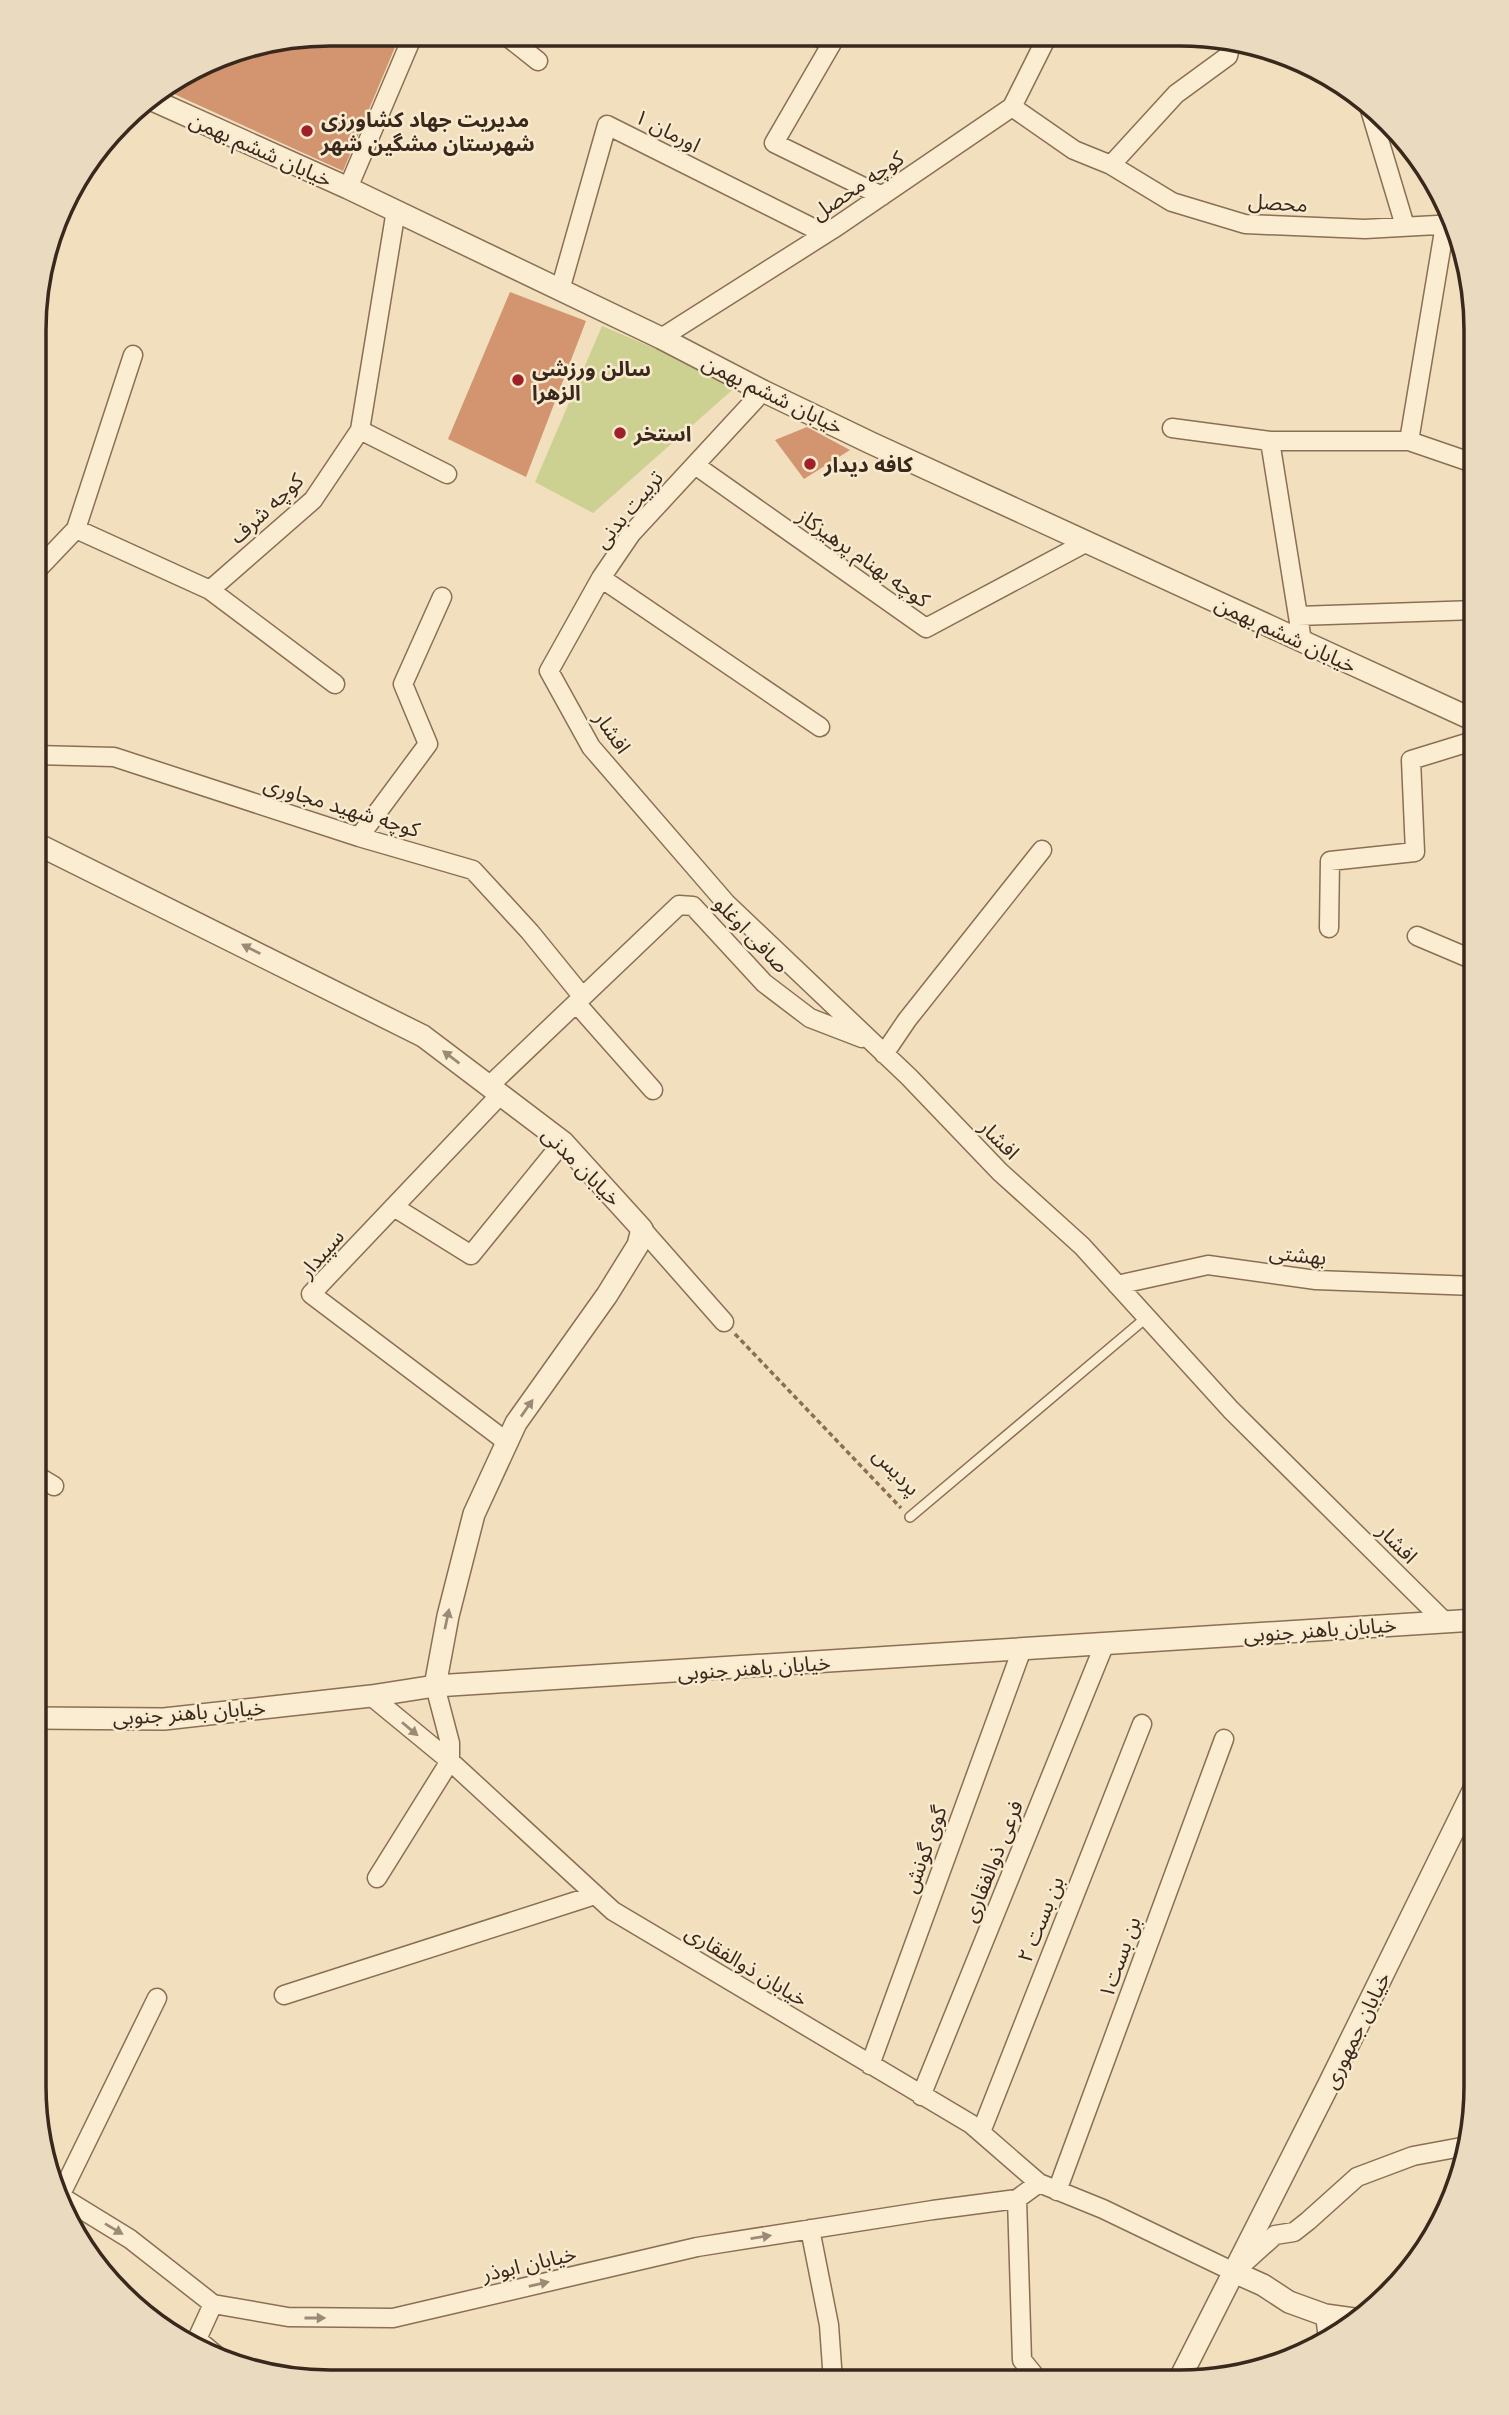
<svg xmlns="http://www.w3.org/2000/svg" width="1509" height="2415" font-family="'Noto Serif','Noto Sans Arabic',serif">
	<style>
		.grass { fill: #ccd091 }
		.building { fill: #d39470 }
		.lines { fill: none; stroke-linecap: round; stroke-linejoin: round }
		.service-casing { stroke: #8b6f55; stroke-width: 12 }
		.minor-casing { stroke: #8b6f55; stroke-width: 21 }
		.tertiary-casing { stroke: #8b6f55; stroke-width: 24 }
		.path { stroke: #8b6f55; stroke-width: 3.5; stroke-dasharray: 5 3.5; stroke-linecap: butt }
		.service { stroke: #fbedd1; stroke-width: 9 }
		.minor { stroke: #fbedd1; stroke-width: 18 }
		.tertiary { stroke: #fbedd1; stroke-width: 21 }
		.oneway { fill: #9a8a76 }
		.poi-dot { fill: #9f2028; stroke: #f8eace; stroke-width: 2.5 }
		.labels { text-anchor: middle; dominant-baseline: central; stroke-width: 5; stroke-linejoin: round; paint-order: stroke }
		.poi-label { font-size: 21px; font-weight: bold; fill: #39281b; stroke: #f8eace; text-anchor: start }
		.street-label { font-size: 21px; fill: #39281b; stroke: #f8eace }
		.rim { fill: none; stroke: #39281b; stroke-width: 3.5 }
	</style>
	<rect width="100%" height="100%" fill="#f1dfbe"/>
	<path class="grass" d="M 602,326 L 739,384 L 593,513 L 535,482 Z"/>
	<path class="building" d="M 329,33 L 401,33 L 343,171 L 163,89 L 216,56 Z
		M 510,292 L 586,321 L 526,477 L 448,439 Z
		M 807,427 L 850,450 L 804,479 L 775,440 Z"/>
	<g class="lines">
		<defs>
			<path id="service" d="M 910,1517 L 1147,1317"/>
			<path id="minor" d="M 504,34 L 538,61
				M 813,35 L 832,43 L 774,143 L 882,196
				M 1368,103 L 1405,226
				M 1012,107 L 1048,35
				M 1111,165 L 1172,202 L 1245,224 L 1365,229 L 1455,224
				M 348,188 L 414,33
				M 560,290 L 607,125 L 825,234
				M 661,338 L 833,229 L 1012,107 L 1074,150 L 1111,165 L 1176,94 L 1228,56 L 1232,39
				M 763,391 L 631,534 L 601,578 L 549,671 L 591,747 L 726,903 L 909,1077 L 1000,1172 L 1082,1246 L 1231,1410 L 1444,1621
				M 1172,428 L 1270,441
				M 360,430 L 447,474
				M 1409,441 L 1445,225
				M 695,465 L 926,628 L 1087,542
				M 76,529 L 133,355
				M 35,572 L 76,529 L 210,590 L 313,500 L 360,430 L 396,210
				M 601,578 L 820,727
				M 210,590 L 335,684
				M 1298,616 L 1476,610
				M 1302,641 L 1270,441 L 1409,441 L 1476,464
				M 35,755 L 114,757 L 359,837 L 473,870 L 530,932 L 582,996
				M 359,837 L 428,744 L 403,684 L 442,597
				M 1329,928 L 1330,861 L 1415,852 L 1411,760 L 1476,740
				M 1417,936 L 1476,961
				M 576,1003 L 653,1090
				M 884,1054 L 907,1020 L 1042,850
				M 489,1086 L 679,905 L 693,906 L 764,983 L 810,1018 L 862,1038
				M 500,1095 L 311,1294 L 507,1442
				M 394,1207 L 471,1255 L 563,1142
				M 642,1229 L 724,1322
				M 1117,1285 L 1208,1265 L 1316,1280 L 1475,1286
				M 34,1474 L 54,1486
				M 435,1686 L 450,1743 L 450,1761
				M 371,1696 L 450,1761 L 613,1911 L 971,2124 L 1039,2183 L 1103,2209 L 1234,2272 L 1275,2235 L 1294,2232 L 1308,2221 L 1357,2177 L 1413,2156 L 1467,2146
				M 377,1878 L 450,1761
				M 284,1995 L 595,1895
				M 870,2065 L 1022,1649
				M 921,2096 L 1105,1643
				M 981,2132 L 1142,1724
				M 1057,2191 L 1224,1739
				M 55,2195 L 60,2196 L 130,2239 L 213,2304 L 288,2317 L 393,2318 L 697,2247 L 933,2210 L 1017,2199 L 1039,2183
				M 56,2199 L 60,2196 L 157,1998
				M 1017,2199 L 1022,2360 L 1039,2381
				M 810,2229 L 829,2325 L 833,2381
				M 213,2304 L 197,2339 L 223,2361
				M 1325,2315 L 1328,2339"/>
			<path id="tertiary" d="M 148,98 L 348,188 L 661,338 L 763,391 L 871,443 L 1476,721
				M 35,843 L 423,1036 L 563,1142 L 642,1229 L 638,1245 L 607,1295 L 516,1423 L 474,1514 L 448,1616 L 435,1686
				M 34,1718 L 164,1719 L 371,1696 L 435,1686 L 1475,1620
				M 1234,2272 L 1263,2285 L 1289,2302 L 1325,2315 L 1361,2320
				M 1178,2382 L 1329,2084 L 1475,1787"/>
		</defs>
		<use href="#service" class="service-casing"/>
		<use href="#minor" class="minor-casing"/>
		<use href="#tertiary" class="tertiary-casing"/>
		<path class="path" d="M 735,1334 L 901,1508"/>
		<use href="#service" class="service"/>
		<use href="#minor" class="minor"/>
		<use href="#tertiary" class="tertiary"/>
	</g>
	<defs><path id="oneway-solid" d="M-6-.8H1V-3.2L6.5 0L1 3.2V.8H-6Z" transform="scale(1.75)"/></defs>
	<g class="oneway">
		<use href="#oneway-solid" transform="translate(251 949) rotate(-153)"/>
		<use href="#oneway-solid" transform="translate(451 1057) rotate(-143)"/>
		<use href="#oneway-solid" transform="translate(527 1408) rotate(-55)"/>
		<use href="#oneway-solid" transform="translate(447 1619) rotate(-78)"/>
		<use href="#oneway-solid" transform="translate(410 1729) rotate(40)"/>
		<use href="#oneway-solid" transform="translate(114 2229) rotate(31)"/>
		<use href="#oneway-solid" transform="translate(761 2237) rotate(-9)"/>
		<use href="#oneway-solid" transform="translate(539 2284) rotate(-13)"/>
		<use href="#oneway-solid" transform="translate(315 2318)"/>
	</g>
	<g class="poi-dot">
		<circle cx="307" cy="131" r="7"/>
		<circle cx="518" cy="380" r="7"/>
		<circle cx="620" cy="433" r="7"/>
		<circle cx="810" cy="464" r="7"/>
	</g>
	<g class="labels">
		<g class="poi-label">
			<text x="321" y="119">مدیریت جهاد کشاورزی<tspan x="321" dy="24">شهرستان مشگین شهر</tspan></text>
			<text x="532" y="368">سالن ورزشی<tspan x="532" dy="24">الزهرا</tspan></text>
			<text x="634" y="433">استخر</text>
			<text x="824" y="464">کافه دیدار</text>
		</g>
		<g class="street-label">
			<text transform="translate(668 130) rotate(27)">اورمان ۱</text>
			<text transform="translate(261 149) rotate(24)">خیابان ششم بهمن</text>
			<text transform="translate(857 185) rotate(-34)">کوچه محصل</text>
			<text transform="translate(1278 202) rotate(4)">محصل</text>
			<text transform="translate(773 394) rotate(26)">خیابان ششم بهمن</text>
			<text transform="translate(266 508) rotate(-43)">کوچه شرف</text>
			<text transform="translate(628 509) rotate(-50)">تربیت بدنی</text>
			<text transform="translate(864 557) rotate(35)">کوچه بهنام پرهیزکاز</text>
			<text transform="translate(1286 634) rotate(25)">خیابان ششم بهمن</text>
			<text transform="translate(613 732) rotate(55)">افشار</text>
			<text transform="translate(342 806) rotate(17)">کوچه شهید مجاوری</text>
			<text transform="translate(752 934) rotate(46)">صافی اوغلو</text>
			<text transform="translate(1000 1139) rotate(45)">افشار</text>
			<text transform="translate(582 1166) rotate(45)">خیابان مدنی</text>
			<text transform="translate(321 1253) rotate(-49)">سپیدار</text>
			<text transform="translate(1298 1254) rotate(6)">بهشتی</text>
			<text transform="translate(897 1471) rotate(46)">پردیس</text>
			<text transform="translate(1398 1543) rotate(45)">افشار</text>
			<text transform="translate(1320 1629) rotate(-4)">خیابان باهنر جنوبی</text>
			<text transform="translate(754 1667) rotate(-4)">خیابان باهنر جنوبی</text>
			<text transform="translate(189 1712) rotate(-4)">خیابان باهنر جنوبی</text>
			<text transform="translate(924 1849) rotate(-70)">گوی گونش</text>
			<text transform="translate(992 1861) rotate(-68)">فرعی ذوالفقاری</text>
			<text transform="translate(1040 1919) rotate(-68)">بن بست ۲</text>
			<text transform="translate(1119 1957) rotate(-70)">بن بست۱</text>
			<text transform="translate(747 1965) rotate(31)">خیابان ذوالفقاری</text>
			<text transform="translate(1356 2030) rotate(-64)">خیابان جمهوری</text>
			<text transform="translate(529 2263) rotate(-13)">خیابان ابوذر</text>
		</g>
	</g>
	<path d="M0 0H1509V2415H0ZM330 46H1180A284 284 0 0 1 1464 330V2086A284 284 0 0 1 1180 2370H330A284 284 0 0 1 46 2086V330A284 284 0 0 1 330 46Z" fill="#e9dac0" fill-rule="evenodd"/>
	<path class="rim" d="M330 46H1180A284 284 0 0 1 1464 330V2086A284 284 0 0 1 1180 2370H330A284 284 0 0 1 46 2086V330A284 284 0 0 1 330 46Z"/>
</svg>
